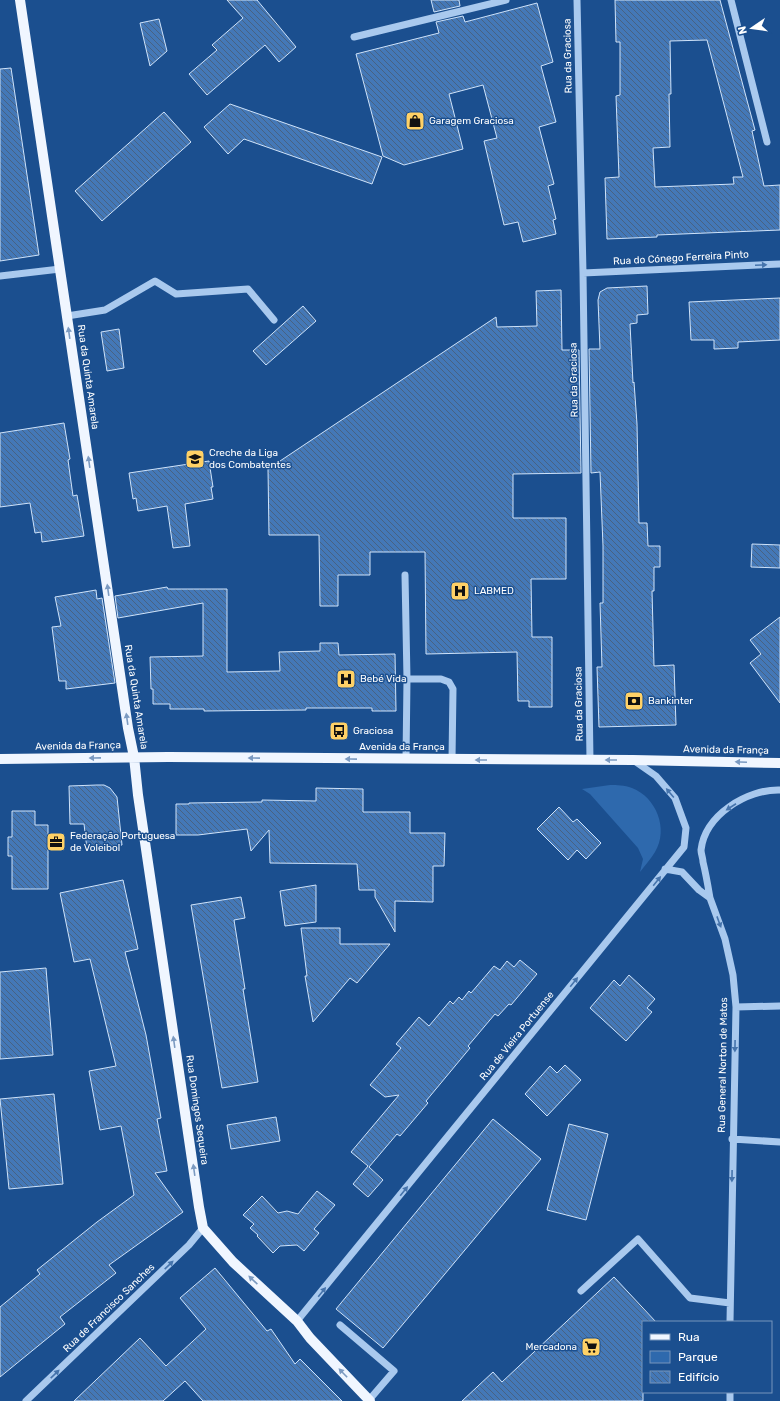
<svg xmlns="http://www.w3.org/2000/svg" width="780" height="1401" font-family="Rubik,sans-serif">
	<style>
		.green { fill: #2e69ad }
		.building { fill: url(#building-back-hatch); stroke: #cfe3fa; fill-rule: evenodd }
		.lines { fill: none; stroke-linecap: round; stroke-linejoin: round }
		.minor { stroke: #a9c9ee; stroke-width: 7 }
		.major { stroke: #f0f6ff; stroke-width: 10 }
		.oneway { fill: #4674ac }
		.oneway2 { fill: #7b9ac1 }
		.labels { text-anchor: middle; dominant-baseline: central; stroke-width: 3; stroke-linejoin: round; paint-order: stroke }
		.street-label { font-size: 10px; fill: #fff; stroke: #1b4f8f }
		.poi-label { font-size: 10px; fill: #fff; stroke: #1b4f8f; text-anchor: start }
	</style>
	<defs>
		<pattern id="building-back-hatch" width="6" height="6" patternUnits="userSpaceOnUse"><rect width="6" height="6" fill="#4478b7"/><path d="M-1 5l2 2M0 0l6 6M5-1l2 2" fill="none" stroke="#486282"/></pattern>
	</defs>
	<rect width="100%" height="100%" fill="#1b4f8f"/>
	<path class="green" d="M 610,785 C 617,785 624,785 632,788 C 656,797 669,829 655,852 C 651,859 645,865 640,872 L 643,859 L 638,848 L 590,794 L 582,789 Z"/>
	<path class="building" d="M 227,0 L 257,0 L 296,47 L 279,62 L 265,45 L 207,95 L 189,74 L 217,50 L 212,45 L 243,18 Z
		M 431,0 L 459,0 L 460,6 L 434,12 Z
		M 615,0 L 720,0 L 755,130 L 752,131 L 764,186 L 780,185 L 780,230 L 657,235 L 657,237 L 607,239 L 605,178 L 619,177 L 616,96 L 620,95 L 620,42 L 616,42 ZM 707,40 L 743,177 L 733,177 L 734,184 L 655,187 L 653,148 L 670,147 L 669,94 L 671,94 L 670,41 Z
		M 537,3 L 553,62 L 541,66 L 556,122 L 539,127 L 554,184 L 548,186 L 556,219 L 553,220 L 556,234 L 523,242 L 518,222 L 504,225 L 484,141 L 497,138 L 483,85 L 449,94 L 463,149 L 404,165 L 383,156 L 356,54 L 439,33 L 436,22 L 463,16 L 465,22 Z
		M 159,19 L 167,51 L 150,66 L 140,23 Z
		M 11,68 L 39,255 L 0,261 L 0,69 Z
		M 230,104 L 382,157 L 372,184 L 244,139 L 228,154 L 204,127 Z
		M 164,112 L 191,142 L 102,221 L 75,191 Z
		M 647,286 L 648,314 L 637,315 L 637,323 L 630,324 L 633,383 L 634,382 L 637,424 L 639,523 L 647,523 L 648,546 L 660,546 L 660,567 L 654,567 L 654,591 L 652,591 L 654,666 L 674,665 L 676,725 L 599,727 L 597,667 L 602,667 L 600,603 L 603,603 L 603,546 L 600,472 L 591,473 L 589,349 L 600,349 L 598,300 L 600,292 L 607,288 Z
		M 561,290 L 562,350 L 579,350 L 581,473 L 513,474 L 513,518 L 566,518 L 566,579 L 531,579 L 532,637 L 552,637 L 552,707 L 529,707 L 529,701 L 518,701 L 517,652 L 426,654 L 425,552 L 370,552 L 370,575 L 338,575 L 338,606 L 320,606 L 319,535 L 269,535 L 268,469 L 496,317 L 497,327 L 537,326 L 536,291 Z
		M 780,298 L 780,340 L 738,342 L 738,348 L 714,349 L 714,340 L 691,340 L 689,302 Z
		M 303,306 L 316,321 L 266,365 L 253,351 Z
		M 119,329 L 124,368 L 107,371 L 101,332 Z
		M 64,423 L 70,459 L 68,460 L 73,496 L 77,495 L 84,536 L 42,542 L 41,532 L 35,533 L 30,503 L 0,507 L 0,433 Z
		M 209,461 L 213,487 L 211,487 L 213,499 L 185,504 L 190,546 L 173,548 L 167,506 L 138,511 L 136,498 L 133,499 L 129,473 Z
		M 752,544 L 780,545 L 780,568 L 751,567 Z
		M 167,587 L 168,589 L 227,589 L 227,672 L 280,671 L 279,652 L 320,651 L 320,643 L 338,643 L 339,655 L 395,654 L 396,711 L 372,711 L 372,708 L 306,708 L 306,710 L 204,711 L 204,709 L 170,709 L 170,704 L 153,704 L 153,689 L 151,689 L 150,657 L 203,656 L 203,603 L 118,618 L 115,596 Z
		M 96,590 L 97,599 L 102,598 L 115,683 L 66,689 L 66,681 L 59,681 L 52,627 L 61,626 L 55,597 Z
		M 780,617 L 780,703 L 750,663 L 761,654 L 750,640 Z
		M 97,785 L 104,785 L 110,788 L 117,797 L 122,845 L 87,849 L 84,824 L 70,824 L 69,786 Z
		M 316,788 L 363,789 L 363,812 L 410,812 L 410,833 L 445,833 L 444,866 L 433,866 L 433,902 L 395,901 L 395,932 L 375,897 L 375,890 L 359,890 L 357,864 L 270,863 L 269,830 L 251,851 L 247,829 L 198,835 L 176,835 L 176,804 L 189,804 L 189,803 L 262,802 L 262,800 L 316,801 Z
		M 559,807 L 573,822 L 577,819 L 601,843 L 586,859 L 577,850 L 568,860 L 537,829 Z
		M 12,811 L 35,811 L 35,825 L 48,825 L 48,889 L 12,889 L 12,856 L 8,856 L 8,837 L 12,837 Z
		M 123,880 L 138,949 L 125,952 L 146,1035 L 161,1118 L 157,1119 L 167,1171 L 155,1173 L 183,1212 L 109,1265 L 116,1273 L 60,1317 L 65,1324 L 0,1377 L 0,1307 L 40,1274 L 37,1270 L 97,1222 L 134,1195 L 121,1126 L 100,1130 L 89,1071 L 116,1066 L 90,959 L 74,962 L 60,893 Z
		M 316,885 L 316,922 L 285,926 L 280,891 Z
		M 241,897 L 245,918 L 234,920 L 245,989 L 243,989 L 258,1082 L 222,1088 L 191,905 Z
		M 301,928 L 340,928 L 340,944 L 390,944 L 357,983 L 350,978 L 313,1022 L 305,976 L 307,976 Z
		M 520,960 L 537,974 L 511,1005 L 509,1004 L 498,1016 L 495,1014 L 468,1046 L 470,1048 L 426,1101 L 428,1103 L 400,1136 L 397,1134 L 369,1167 L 383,1180 L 368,1197 L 353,1184 L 368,1166 L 351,1152 L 399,1095 L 385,1097 L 370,1085 L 401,1048 L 396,1044 L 419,1017 L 429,1026 L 450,1001 L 453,1004 L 459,997 L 462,1000 L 469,991 L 471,993 L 494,966 L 500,970 L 507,961 L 514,967 Z
		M 46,968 L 53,1055 L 0,1059 L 0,972 Z
		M 629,975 L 655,999 L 647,1008 L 652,1012 L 626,1041 L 590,1008 L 614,980 L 620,986 Z
		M 565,1065 L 581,1080 L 547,1116 L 525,1094 L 550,1066 L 557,1073 Z
		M 54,1094 L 63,1184 L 9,1189 L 0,1099 Z
		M 276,1117 L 280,1141 L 231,1149 L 227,1125 Z
		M 493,1119 L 541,1159 L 383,1348 L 336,1309 Z
		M 569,1124 L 608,1134 L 586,1220 L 547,1210 Z
		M 317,1191 L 335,1205 L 314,1229 L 319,1233 L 304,1251 L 297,1245 L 280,1246 L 273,1253 L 257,1236 L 258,1235 L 250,1228 L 254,1224 L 243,1215 L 262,1196 L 278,1213 L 287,1211 L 298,1214 Z
		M 215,1268 L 267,1331 L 271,1329 L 295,1364 L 300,1359 L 342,1401 L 203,1401 L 185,1381 L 163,1401 L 74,1401 L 140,1338 L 166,1366 L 206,1329 L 180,1298 Z
		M 614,1277 L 656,1322 L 643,1322 L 643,1401 L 462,1401 L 493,1372 L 502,1382 Z"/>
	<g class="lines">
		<path class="minor" d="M 577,0 L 583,273 L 590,760
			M 731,0 L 767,142
			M 354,37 L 506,0
			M 583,273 L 780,264
			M 0,276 L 60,269
			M 67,316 L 105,310 L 155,281 L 176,294 L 248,289 L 274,320
			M 405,575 L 407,679 L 441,679 L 449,682 L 453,689 L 452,759
			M 406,759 L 407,679
			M 665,869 L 682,872 L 699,890 L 710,898 L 725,939 L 733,975 L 736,1007 L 730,1322
			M 710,898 C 708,886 706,874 703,862 C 703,858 701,854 701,850 C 705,815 747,789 780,790
			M 736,1007 L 780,1006
			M 732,1139 L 780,1142
			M 581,1291 L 638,1239 L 690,1298 L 730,1303
			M 297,1321 L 684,847 L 686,828 L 675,798 L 656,776 L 633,760
			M 340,1325 L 394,1371 L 369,1400
			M 730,1392 L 730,1401
			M 26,1401 L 189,1245 L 203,1228"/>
		<path class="major" d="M 20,0 L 128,728 L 134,757 L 138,795 L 199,1207 L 203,1228 L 233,1262 L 297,1321 L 310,1338 L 370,1401
			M 0,759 L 168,757 L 633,760 L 780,763"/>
	</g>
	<defs><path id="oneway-solid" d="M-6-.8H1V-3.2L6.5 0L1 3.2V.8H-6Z"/></defs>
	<g class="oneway">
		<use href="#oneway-solid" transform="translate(761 265) rotate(-3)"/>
		<use href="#oneway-solid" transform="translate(670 793) rotate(-130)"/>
		<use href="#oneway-solid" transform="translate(731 807) rotate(147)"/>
		<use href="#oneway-solid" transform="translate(657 881) rotate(-51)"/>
		<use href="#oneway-solid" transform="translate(719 922) rotate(70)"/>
		<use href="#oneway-solid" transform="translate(574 982) rotate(-51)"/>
		<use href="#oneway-solid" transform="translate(735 1046) rotate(91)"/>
		<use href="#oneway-solid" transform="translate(732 1176) rotate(91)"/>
		<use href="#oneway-solid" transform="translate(404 1191) rotate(-51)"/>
		<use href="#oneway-solid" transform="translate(169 1265) rotate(-44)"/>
		<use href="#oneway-solid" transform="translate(322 1292) rotate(-51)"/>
		<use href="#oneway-solid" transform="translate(55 1374) rotate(-44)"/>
	</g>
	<g class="oneway2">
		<use href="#oneway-solid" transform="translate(69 333) rotate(-98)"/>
		<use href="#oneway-solid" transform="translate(89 462) rotate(-98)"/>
		<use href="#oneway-solid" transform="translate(108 590) rotate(-98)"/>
		<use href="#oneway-solid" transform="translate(127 719) rotate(-98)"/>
		<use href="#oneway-solid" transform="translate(95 758) rotate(179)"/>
		<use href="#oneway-solid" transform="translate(254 758) rotate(-179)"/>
		<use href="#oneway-solid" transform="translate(351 759) rotate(-179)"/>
		<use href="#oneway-solid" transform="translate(481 760) rotate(-180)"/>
		<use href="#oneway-solid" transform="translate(611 760) rotate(180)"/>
		<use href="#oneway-solid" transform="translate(741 762) rotate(-178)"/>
		<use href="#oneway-solid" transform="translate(174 1042) rotate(-98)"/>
		<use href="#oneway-solid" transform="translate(194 1170) rotate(-98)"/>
		<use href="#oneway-solid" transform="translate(253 1280) rotate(-137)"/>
		<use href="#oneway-solid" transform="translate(343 1373) rotate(-134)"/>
	</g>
	<defs>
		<symbol id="shop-square" viewBox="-11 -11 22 22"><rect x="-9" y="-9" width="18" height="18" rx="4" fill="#ffd166" stroke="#1b4f8f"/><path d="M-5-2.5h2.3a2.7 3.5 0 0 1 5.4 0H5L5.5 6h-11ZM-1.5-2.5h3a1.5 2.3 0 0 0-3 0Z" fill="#111"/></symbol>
		<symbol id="school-square" viewBox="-11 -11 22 22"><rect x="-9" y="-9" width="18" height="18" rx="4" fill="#ffd166" stroke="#1b4f8f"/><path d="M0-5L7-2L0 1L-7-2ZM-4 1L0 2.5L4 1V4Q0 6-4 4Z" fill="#111"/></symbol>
		<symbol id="hospital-square" viewBox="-11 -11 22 22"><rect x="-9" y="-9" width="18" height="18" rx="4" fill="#ffd166" stroke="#1b4f8f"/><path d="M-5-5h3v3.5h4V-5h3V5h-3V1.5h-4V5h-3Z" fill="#111"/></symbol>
		<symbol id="bank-square" viewBox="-11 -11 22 22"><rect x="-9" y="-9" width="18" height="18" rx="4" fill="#ffd166" stroke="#1b4f8f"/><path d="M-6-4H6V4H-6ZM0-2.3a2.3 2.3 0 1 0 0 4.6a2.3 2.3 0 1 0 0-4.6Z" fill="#111"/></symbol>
		<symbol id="bus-square" viewBox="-11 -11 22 22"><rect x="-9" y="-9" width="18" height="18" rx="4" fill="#ffd166" stroke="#1b4f8f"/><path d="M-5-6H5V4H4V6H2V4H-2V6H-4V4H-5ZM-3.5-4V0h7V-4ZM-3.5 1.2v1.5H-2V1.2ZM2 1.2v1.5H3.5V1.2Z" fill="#111"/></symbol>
		<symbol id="office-square" viewBox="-11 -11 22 22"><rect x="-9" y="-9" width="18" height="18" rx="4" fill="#ffd166" stroke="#1b4f8f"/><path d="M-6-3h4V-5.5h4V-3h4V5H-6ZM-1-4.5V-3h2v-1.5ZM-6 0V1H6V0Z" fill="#111"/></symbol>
		<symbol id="supermarket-square" viewBox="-11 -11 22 22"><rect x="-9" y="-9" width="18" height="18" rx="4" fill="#ffd166" stroke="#1b4f8f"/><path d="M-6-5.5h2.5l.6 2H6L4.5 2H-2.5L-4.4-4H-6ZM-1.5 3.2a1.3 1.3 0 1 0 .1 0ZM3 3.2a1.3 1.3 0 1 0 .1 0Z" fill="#111"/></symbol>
	</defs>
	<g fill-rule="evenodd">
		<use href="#shop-square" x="404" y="110" width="22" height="22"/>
		<use href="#school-square" x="184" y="448" width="22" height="22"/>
		<use href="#hospital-square" x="449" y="580" width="22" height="22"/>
		<use href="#hospital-square" x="335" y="668" width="22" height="22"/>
		<use href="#bank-square" x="623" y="690" width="22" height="22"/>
		<use href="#bus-square" x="328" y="720" width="22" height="22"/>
		<use href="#office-square" x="45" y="831" width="22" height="22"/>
		<use href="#supermarket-square" x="580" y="1336" width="22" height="22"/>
	</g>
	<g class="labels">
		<g class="street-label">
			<text transform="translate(568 56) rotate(-91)">Rua da Graciosa</text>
			<text transform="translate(681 258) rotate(-3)">Rua do Cónego Ferreira Pinto</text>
			<text transform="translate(88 377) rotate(82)">Rua da Quinta Amarela</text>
			<text transform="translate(574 380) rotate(-91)">Rua da Graciosa</text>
			<text transform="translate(136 697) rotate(81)">Rua da Quinta Amarela</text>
			<text transform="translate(579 704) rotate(-91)">Rua da Graciosa</text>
			<text transform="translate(78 746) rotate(-1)">Avenida da França</text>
			<text x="402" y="747">Avenida da França</text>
			<text transform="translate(726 750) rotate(1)">Avenida da França</text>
			<text transform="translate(517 1036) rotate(-51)">Rua de Vieira Portuense</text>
			<text transform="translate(723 1065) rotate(-89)">Rua General Norton de Matos</text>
			<text transform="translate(197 1110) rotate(82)">Rua Domingos Sequeira</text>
			<text transform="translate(109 1308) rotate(-44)">Rua de Francisco Sanches</text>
		</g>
		<g class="poi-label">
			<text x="429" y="121">Garagem Graciosa</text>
			<text x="209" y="453">Creche da Liga<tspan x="209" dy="12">dos Combatentes</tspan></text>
			<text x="474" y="591">LABMED</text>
			<text x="360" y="679">Bebé Vida</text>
			<text x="648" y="701">Bankinter</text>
			<text x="353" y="731">Graciosa</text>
			<text x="70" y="836">Federação Portuguesa<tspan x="70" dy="12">de Voleibol</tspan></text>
			<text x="577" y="1347" text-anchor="end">Mercadona</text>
		</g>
	</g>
	<rect x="642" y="1321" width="130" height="72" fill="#1b4f8f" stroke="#7695bc"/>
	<rect x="650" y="1334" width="20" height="6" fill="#f0f6ff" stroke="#7695bc"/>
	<text x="678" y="1341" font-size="12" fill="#ffffff">Rua</text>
	<rect x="650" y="1351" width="20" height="12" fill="#2e69ad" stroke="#7695bc"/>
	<text x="678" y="1361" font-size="12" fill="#ffffff">Parque</text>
	<rect x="650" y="1371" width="20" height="12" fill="url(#building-back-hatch)" stroke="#7695bc"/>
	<text x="678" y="1381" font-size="12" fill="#ffffff">Edifício</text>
	<g transform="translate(752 28) rotate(257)" stroke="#1b4f8f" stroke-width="3" paint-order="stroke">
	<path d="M0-3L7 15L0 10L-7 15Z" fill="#ffffff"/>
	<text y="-6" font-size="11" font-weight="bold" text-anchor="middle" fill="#ffffff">N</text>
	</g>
</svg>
